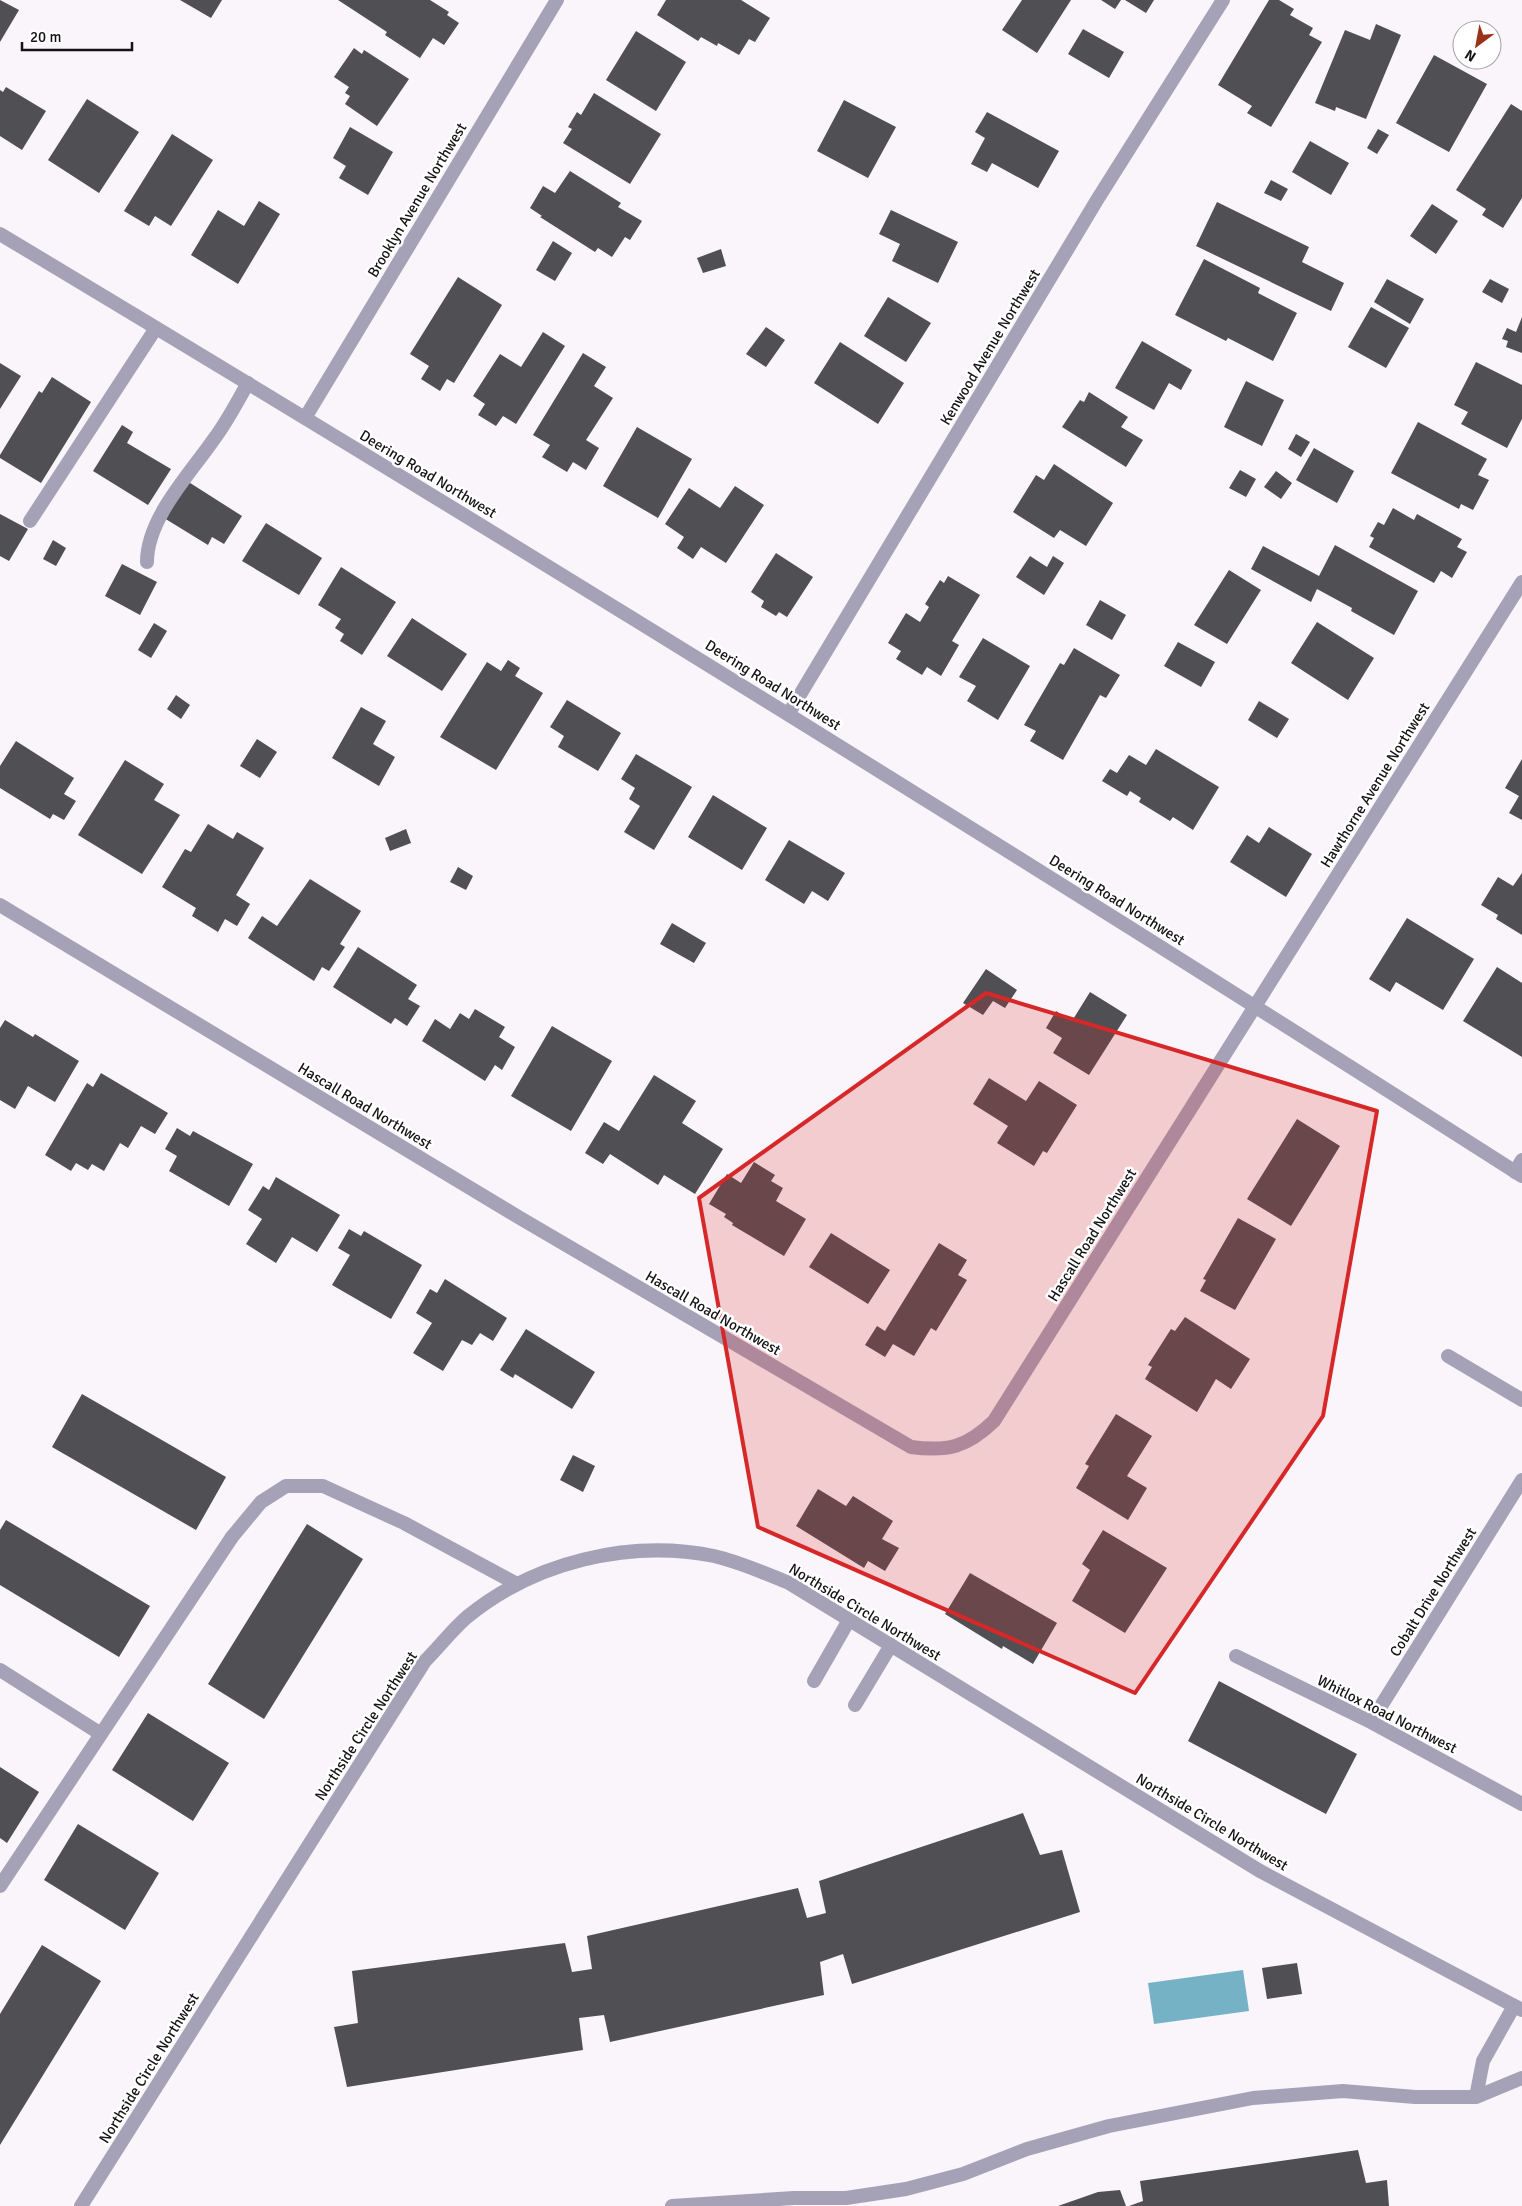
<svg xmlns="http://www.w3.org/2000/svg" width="1522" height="2206" font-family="Signika,sans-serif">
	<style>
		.water { fill: #75b2c6 }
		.building { fill: #4f4f54 }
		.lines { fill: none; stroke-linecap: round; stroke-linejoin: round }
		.service { stroke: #a5a2b8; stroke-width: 14 }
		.minor { stroke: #a5a2b8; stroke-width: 14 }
		.marked { fill: #d62828; fill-opacity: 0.2; stroke: #d62828; stroke-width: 4; stroke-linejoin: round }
		.labels { text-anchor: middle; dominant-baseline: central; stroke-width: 5; stroke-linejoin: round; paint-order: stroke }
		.street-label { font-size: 15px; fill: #141214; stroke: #fff }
	</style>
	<rect width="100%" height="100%" fill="#faf5fa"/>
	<path class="water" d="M 1243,1970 L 1249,2011 L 1154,2024 L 1148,1983 Z"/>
	<path class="building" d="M 0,0 L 19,10 L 0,42 Z
		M 180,0 L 222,0 L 211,18 Z
		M 338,0 L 430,0 L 449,12 L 447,15 L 459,23 L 444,45 L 433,38 L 420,58 L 385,35 L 387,32 Z
		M 666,0 L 741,0 L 770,18 L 755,42 L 749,39 L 739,55 L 718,43 L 717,46 L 701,37 L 698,41 L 657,15 Z
		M 1022,0 L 1071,0 L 1037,53 L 1002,30 Z
		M 1101,0 L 1121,0 L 1115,9 Z
		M 1125,0 L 1154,0 L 1146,13 Z
		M 1269,0 L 1279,0 L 1294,9 L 1290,15 L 1313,28 L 1309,35 L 1322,42 L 1271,127 L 1247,113 L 1252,106 L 1218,85 Z
		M 1376,24 L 1401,35 L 1366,119 L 1336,107 L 1335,111 L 1315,103 L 1345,30 L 1370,40 Z
		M 1083,29 L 1124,52 L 1109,78 L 1068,54 Z
		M 636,31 L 686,62 L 656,111 L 606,80 Z
		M 354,48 L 362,54 L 364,50 L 409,79 L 377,126 L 345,104 L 350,96 L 345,93 L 349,87 L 334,77 Z
		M 1434,55 L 1487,84 L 1449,152 L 1396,123 Z
		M 6,87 L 46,111 L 22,150 L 0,136 L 0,90 L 3,92 Z
		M 594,93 L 661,134 L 630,184 L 563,143 L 572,129 L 568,127 L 577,112 L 581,115 Z
		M 87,99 L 139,132 L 99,193 L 48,160 Z
		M 844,100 L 896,127 L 868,178 L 817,151 Z
		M 1511,104 L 1522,111 L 1522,198 L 1503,228 L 1482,215 L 1486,209 L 1456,190 Z
		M 987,112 L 1059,151 L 1038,188 L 992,163 L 987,172 L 971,164 L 985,138 L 975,132 Z
		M 350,127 L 393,152 L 368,195 L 339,178 L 346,166 L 333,158 Z
		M 1378,129 L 1389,135 L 1377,154 L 1367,148 Z
		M 172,134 L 213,160 L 171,226 L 155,216 L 149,226 L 124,211 Z
		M 1310,141 L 1349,163 L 1331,195 L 1292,172 Z
		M 570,171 L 621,203 L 618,207 L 642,221 L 630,240 L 625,237 L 612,257 L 598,248 L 595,252 L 540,217 L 542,216 L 530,208 L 543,186 L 555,193 Z
		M 1271,180 L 1288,189 L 1281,201 L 1264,193 Z
		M 259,201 L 280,214 L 238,284 L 191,255 L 218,210 L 244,226 Z
		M 1217,202 L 1309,247 L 1302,262 L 1344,283 L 1331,311 L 1196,246 Z
		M 1432,204 L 1458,221 L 1436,254 L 1410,236 Z
		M 891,210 L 958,242 L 938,283 L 892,261 L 900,244 L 879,234 Z
		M 553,241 L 572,253 L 555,281 L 536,270 Z
		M 721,249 L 726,266 L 703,273 L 697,258 Z
		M 1204,259 L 1260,288 L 1258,293 L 1297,313 L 1273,361 L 1228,338 L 1226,341 L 1175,315 Z
		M 458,277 L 502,305 L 454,383 L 447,379 L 440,391 L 421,379 L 429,366 L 410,354 Z
		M 1387,279 L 1424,299 L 1410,324 L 1374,302 Z
		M 1490,279 L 1509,289 L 1502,303 L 1482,292 Z
		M 888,297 L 931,323 L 906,362 L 864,336 Z
		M 1371,307 L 1409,328 L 1386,368 L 1348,347 Z
		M 1522,317 L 1522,353 L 1506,347 L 1508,341 L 1502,339 L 1507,328 L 1516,332 Z
		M 766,327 L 785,340 L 766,367 L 746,354 Z
		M 543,332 L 565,346 L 516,424 L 503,416 L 496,426 L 478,415 L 485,404 L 473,396 L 500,354 L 521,367 Z
		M 1142,341 L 1192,370 L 1181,390 L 1169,383 L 1154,410 L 1115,388 Z
		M 840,342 L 904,383 L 878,424 L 814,383 Z
		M 583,353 L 606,367 L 594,386 L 613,398 L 586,440 L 599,448 L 586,470 L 573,462 L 567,472 L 542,457 L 550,445 L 533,435 Z
		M 1476,362 L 1522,385 L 1522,419 L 1507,448 L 1461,424 L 1468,412 L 1454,405 Z
		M 0,363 L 21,376 L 0,409 Z
		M 52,377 L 91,402 L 41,483 L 0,458 L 0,455 L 39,391 L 42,393 Z
		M 1246,381 L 1284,400 L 1262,446 L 1224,427 Z
		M 1089,392 L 1128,417 L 1121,427 L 1143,440 L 1126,467 L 1062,427 L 1080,400 L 1084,402 Z
		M 1418,422 L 1487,459 L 1478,475 L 1489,480 L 1473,510 L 1461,504 L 1459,509 L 1391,473 Z
		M 122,425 L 133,432 L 127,443 L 171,469 L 148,505 L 93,471 Z
		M 637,427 L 692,459 L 658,518 L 603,486 Z
		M 1296,434 L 1310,442 L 1301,457 L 1288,449 Z
		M 1314,448 L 1354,471 L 1337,503 L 1296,480 Z
		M 1054,464 L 1113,503 L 1086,546 L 1060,530 L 1054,538 L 1013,512 L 1036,475 L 1044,480 Z
		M 1240,470 L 1256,479 L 1246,497 L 1229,488 Z
		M 1276,471 L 1292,483 L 1281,499 L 1264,487 Z
		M 187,481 L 242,516 L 224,544 L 212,537 L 208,545 L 164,518 Z
		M 735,486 L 764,505 L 726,563 L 701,547 L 693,559 L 677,548 L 684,537 L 665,524 L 689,488 L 720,508 Z
		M 1393,508 L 1414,520 L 1417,514 L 1462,539 L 1457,547 L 1467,552 L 1452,578 L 1441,571 L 1434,583 L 1369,547 L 1374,538 L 1370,536 L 1378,522 L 1384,525 Z
		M 0,514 L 28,529 L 9,561 L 0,556 Z
		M 266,523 L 322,558 L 299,595 L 242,561 Z
		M 53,540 L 66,548 L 56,566 L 43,559 Z
		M 1335,545 L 1418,591 L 1394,635 L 1351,611 L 1352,608 L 1317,589 L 1311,602 L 1251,569 L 1263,546 L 1319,576 Z
		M 776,553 L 813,577 L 787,617 L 779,612 L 776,616 L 761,607 L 764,601 L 751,592 Z
		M 1030,556 L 1047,567 L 1053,556 L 1064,563 L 1044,595 L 1016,577 Z
		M 122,564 L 157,582 L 140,615 L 105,596 Z
		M 341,567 L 396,602 L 362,655 L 340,641 L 344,634 L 335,628 L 341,619 L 318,605 Z
		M 1229,570 L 1261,590 L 1227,644 L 1194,625 Z
		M 948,576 L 980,595 L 952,641 L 959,645 L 941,676 L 927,667 L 922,675 L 896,659 L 901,651 L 888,643 L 906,613 L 920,622 L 929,607 L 925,604 L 940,580 L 944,583 Z
		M 1100,600 L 1126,615 L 1112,640 L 1086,625 Z
		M 412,618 L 467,654 L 442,691 L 387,656 Z
		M 1317,622 L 1374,658 L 1348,700 L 1291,663 Z
		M 154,623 L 167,631 L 151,658 L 138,650 Z
		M 983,638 L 1030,666 L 998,720 L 967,701 L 976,686 L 959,677 Z
		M 1178,642 L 1215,662 L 1201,687 L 1164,666 Z
		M 1074,648 L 1120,675 L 1106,698 L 1100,695 L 1063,760 L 1030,741 L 1036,731 L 1024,725 L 1060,663 L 1064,665 Z
		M 508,660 L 520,668 L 515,676 L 543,693 L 496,770 L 440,737 L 487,662 L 501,671 Z
		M 176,695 L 190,705 L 181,719 L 167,709 Z
		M 567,700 L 621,733 L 598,771 L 558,747 L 564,736 L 550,727 Z
		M 1259,701 L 1289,719 L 1277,738 L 1248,720 Z
		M 361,707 L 386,721 L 373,744 L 395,757 L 379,786 L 332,758 Z
		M 257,739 L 277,752 L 260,778 L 240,766 Z
		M 16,741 L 74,778 L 64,794 L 76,801 L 64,820 L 53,814 L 50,819 L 0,788 L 0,766 Z
		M 1156,749 L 1219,787 L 1193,830 L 1173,817 L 1170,821 L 1139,802 L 1141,798 L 1130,791 L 1127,796 L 1102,781 L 1110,769 L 1117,773 L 1129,755 L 1146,765 Z
		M 636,754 L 692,787 L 654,850 L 624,832 L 640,806 L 629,799 L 635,788 L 621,779 Z
		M 1522,759 L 1522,820 L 1509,813 L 1519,796 L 1505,788 Z
		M 125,760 L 164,784 L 154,800 L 180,815 L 142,874 L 78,835 Z
		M 713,795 L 767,828 L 742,870 L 688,837 Z
		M 208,824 L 233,839 L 237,832 L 264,848 L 236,895 L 250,904 L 237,926 L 225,919 L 218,932 L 192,916 L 196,908 L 162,887 L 185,849 L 191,852 Z
		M 1269,827 L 1312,854 L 1286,897 L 1230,862 L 1247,835 L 1259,843 Z
		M 406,829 L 411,843 L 390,851 L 385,838 Z
		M 789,840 L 845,873 L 828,901 L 812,891 L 804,904 L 765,880 Z
		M 458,867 L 473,876 L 466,890 L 450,882 Z
		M 1522,873 L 1522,935 L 1496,919 L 1498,915 L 1481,905 L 1498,877 L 1513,886 Z
		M 310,879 L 361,911 L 340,944 L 345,947 L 329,971 L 322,967 L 314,981 L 248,938 L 262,916 L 277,926 Z
		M 1407,918 L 1474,959 L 1443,1010 L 1396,982 L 1390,992 L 1369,979 Z
		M 672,923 L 706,943 L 694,963 L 660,944 Z
		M 358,947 L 417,985 L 408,999 L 420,1006 L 407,1026 L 395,1018 L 391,1024 L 333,987 Z
		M 1497,967 L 1522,983 L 1522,1057 L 1463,1021 Z
		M 986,969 L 1017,990 L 1005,1008 L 993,1001 L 983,1015 L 963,1003 Z
		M 1090,992 L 1127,1015 L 1089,1075 L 1053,1053 L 1062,1038 L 1046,1028 L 1056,1011 L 1072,1021 Z
		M 475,1009 L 505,1027 L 499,1037 L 515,1047 L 502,1070 L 495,1065 L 485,1081 L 422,1041 L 435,1019 L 450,1029 L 460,1013 L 469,1019 Z
		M 5,1020 L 33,1037 L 35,1034 L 79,1061 L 55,1102 L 28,1086 L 15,1109 L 0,1100 L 0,1028 Z
		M 552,1026 L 612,1061 L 571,1131 L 511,1096 Z
		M 101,1073 L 168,1113 L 155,1134 L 141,1126 L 128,1148 L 120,1143 L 104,1171 L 92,1164 L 88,1170 L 76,1163 L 71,1171 L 45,1155 L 87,1083 L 93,1087 Z
		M 654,1075 L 696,1101 L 682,1123 L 723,1149 L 695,1194 L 664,1175 L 658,1185 L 610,1154 L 603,1164 L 585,1153 L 604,1122 L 619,1131 Z
		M 989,1078 L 1026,1101 L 1039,1081 L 1077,1105 L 1047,1153 L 1043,1151 L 1034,1166 L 997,1143 L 1008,1126 L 973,1104 Z
		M 1297,1119 L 1340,1146 L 1291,1226 L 1247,1199 Z
		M 177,1128 L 190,1136 L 193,1131 L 253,1164 L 229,1206 L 169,1171 L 177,1156 L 165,1149 Z
		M 754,1162 L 775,1175 L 771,1181 L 783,1188 L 776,1201 L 806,1219 L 784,1256 L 732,1225 L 733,1223 L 724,1217 L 726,1214 L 709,1204 L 727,1174 L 741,1183 Z
		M 276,1177 L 340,1215 L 317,1252 L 292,1237 L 276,1263 L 246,1244 L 262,1219 L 248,1210 L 263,1186 L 269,1190 Z
		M 1238,1218 L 1276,1239 L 1235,1310 L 1200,1291 L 1206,1280 L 1203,1279 Z
		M 349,1229 L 361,1236 L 364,1231 L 422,1265 L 391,1319 L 332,1285 L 350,1255 L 338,1248 Z
		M 831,1233 L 890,1270 L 868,1304 L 809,1267 Z
		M 939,1243 L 967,1260 L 958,1275 L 967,1280 L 936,1331 L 931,1328 L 914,1356 L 893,1344 L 885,1357 L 865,1345 L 877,1326 L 885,1331 Z
		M 445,1279 L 507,1318 L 493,1341 L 480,1333 L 472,1345 L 462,1340 L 443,1371 L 413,1353 L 432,1323 L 416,1313 L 430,1289 L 437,1293 Z
		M 1185,1317 L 1250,1359 L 1231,1389 L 1216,1379 L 1197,1412 L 1145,1379 L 1152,1367 L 1148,1365 L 1171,1329 L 1175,1331 Z
		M 526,1329 L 595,1372 L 572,1409 L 515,1374 L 513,1378 L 500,1370 Z
		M 82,1394 L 226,1477 L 196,1530 L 52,1447 Z
		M 1116,1414 L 1152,1436 L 1127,1476 L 1147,1488 L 1128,1520 L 1076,1488 L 1089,1466 L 1085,1464 Z
		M 573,1455 L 595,1466 L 583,1492 L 560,1480 Z
		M 818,1489 L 846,1506 L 853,1496 L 893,1521 L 882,1539 L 899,1548 L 885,1571 L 868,1561 L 864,1568 L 796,1526 Z
		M 6,1520 L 150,1606 L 119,1657 L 0,1585 L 0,1530 Z
		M 307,1524 L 363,1559 L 264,1719 L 208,1684 Z
		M 1103,1530 L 1167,1568 L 1125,1633 L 1072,1601 L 1090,1570 L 1082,1564 Z
		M 970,1573 L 1057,1623 L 1033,1664 L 1003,1646 L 1002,1649 L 945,1614 Z
		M 1219,1681 L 1357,1754 L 1326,1814 L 1188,1741 Z
		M 148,1713 L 229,1763 L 193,1821 L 112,1770 Z
		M 0,1767 L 39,1792 L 7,1843 L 0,1838 Z
		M 1023,1813 L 1040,1855 L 1062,1850 L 1080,1912 L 852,1984 L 843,1954 L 820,1962 L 824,1995 L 610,2042 L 604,2015 L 579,2018 L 583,2050 L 347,2087 L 334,2027 L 358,2023 L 352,1971 L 565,1943 L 572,1972 L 592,1969 L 587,1936 L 798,1888 L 807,1918 L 826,1913 L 819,1881 Z
		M 78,1824 L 159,1873 L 125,1930 L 44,1880 Z
		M 42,1945 L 101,1981 L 0,2145 L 0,2014 Z
		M 1297,1963 L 1302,1994 L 1267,1999 L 1262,1968 Z
		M 1358,2150 L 1366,2183 L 1387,2180 L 1389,2206 L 1129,2206 L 1143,2201 L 1140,2181 Z
		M 1120,2190 L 1126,2206 L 1058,2206 L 1098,2192 Z"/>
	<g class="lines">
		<path class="service" d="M 30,521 L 156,328
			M 147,562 C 147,518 190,474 214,439 C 227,422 237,402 248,383
			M 1515,1172 L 1522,1160
			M 232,1537 L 261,1502 L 286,1486 L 323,1486 L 404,1523 L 517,1584
			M 814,1681 L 849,1620
			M 855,1705 L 891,1645
			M 1476,2097 L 1483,2061 L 1514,2006
			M 672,2206 L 794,2198 L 846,2198 L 906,2189 L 963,2174 L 1027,2149 L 1109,2126 L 1253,2098 L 1343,2091 L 1415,2097 L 1476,2097 L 1522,2078"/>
		<path class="minor" d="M 0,234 C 512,541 1019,855 1522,1176
			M 305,418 L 557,0
			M 789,713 L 1097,200 L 1223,0
			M 0,905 L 520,1218 L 911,1447 C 948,1452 967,1447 994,1421 L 1522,582
			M 1448,1356 L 1522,1400
			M 1236,1656 L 1371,1722 L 1522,1804
			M 0,1670 L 101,1734
			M 1371,1722 L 1522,1480
			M 0,1886 L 232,1537
			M 81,2206 L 425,1661 C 439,1647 452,1630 467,1617 C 534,1562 629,1539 714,1556 C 740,1562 764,1573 789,1583 L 1260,1871 L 1522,2010"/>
	</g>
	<path class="marked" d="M 986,993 L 1377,1111 L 1323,1416 L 1135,1693 L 758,1527 L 699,1198 Z"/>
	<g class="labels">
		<g class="street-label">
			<text transform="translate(417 200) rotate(-59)">Brooklyn Avenue Northwest</text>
			<text transform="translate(990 347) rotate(-59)">Kenwood Avenue Northwest</text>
			<text transform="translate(428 474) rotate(31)">Deering Road Northwest</text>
			<text transform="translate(773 685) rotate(32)">Deering Road Northwest</text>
			<text transform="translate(1375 785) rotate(-58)">Hawthorne Avenue Northwest</text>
			<text transform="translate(1117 900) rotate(32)">Deering Road Northwest</text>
			<text transform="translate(365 1106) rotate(31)">Hascall Road Northwest</text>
			<text transform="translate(1092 1235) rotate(-58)">Hascall Road Northwest</text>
			<text transform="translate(713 1313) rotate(30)">Hascall Road Northwest</text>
			<text transform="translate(1433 1592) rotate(-58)">Cobalt Drive Northwest</text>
			<text transform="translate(865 1612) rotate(31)">Northside Circle Northwest</text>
			<text transform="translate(1387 1714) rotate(27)">Whitlox Road Northwest</text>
			<text transform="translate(366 1726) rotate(-57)">Northside Circle Northwest</text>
			<text transform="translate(1212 1822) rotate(31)">Northside Circle Northwest</text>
			<text transform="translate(149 2068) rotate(-58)">Northside Circle Northwest</text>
		</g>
	</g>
	<g transform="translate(1477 45) rotate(212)"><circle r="24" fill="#ffffff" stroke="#a1a0a1"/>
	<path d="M0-4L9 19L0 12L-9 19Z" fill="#9a3219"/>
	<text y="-8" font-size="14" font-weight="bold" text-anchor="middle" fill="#141214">N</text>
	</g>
	<path d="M22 42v8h110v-8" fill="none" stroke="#141214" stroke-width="2.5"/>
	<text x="30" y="42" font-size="15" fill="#141214" stroke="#ffffff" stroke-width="4" paint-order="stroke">20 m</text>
</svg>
